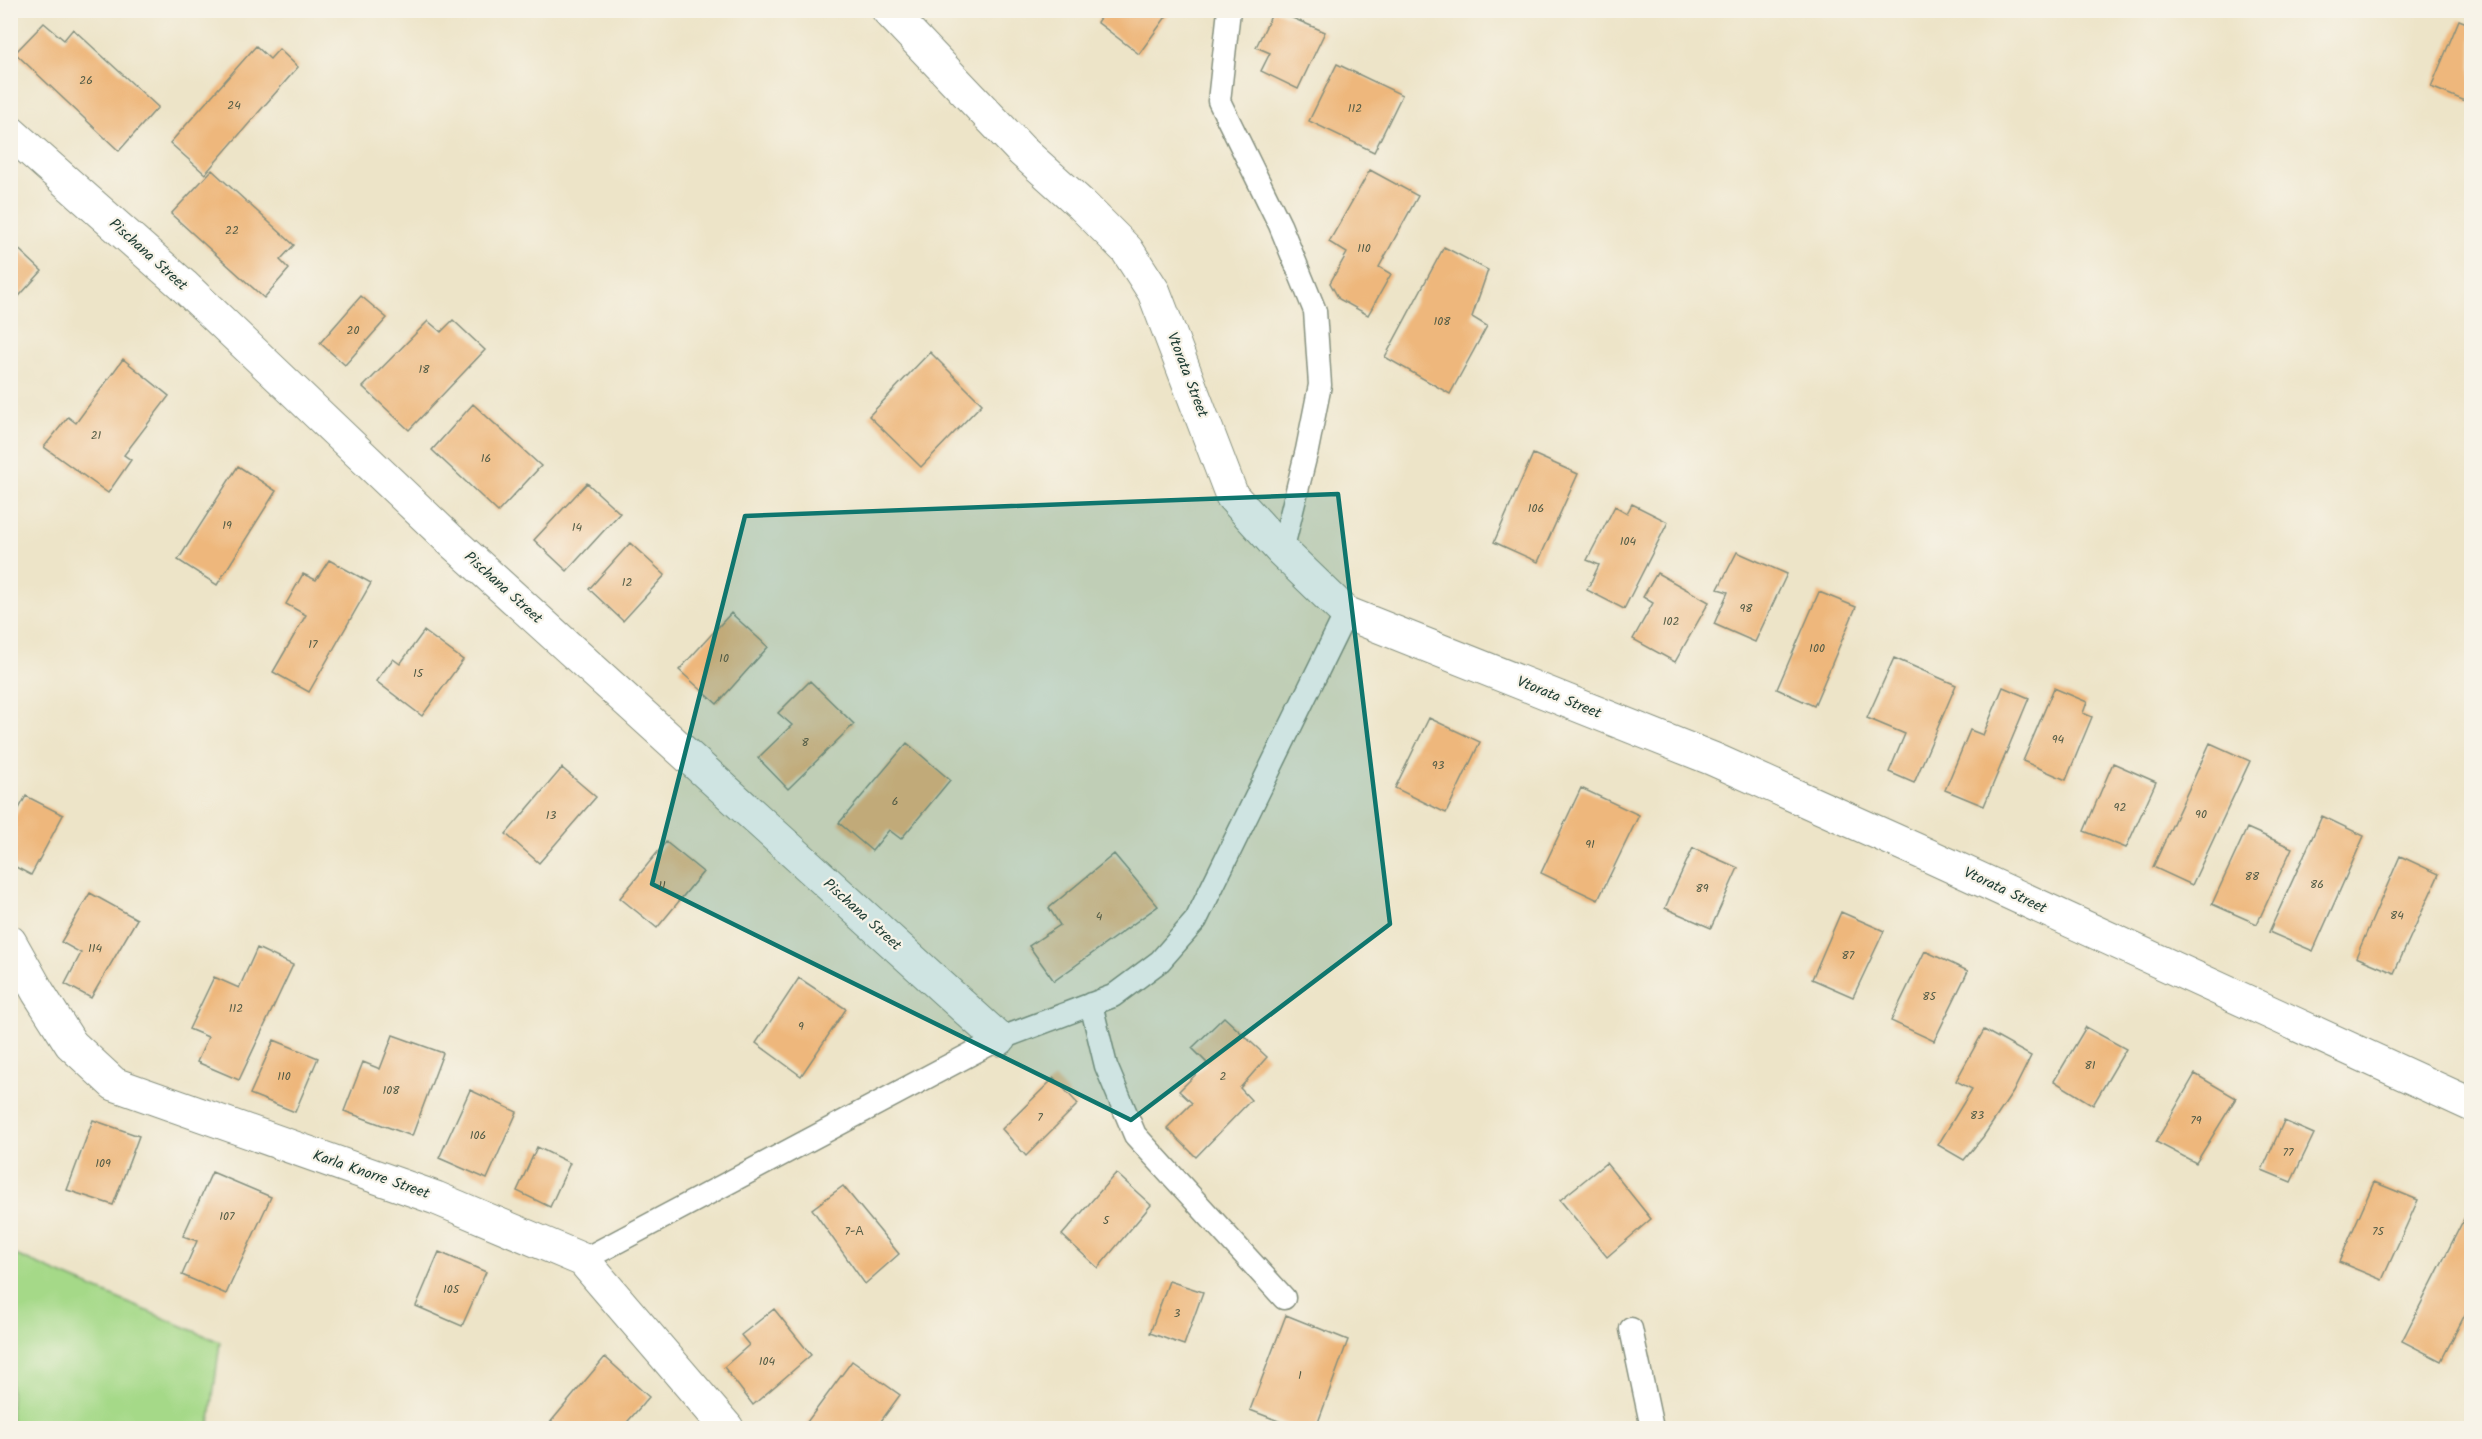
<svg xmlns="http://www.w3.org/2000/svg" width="2482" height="1439" font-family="Kalam,sans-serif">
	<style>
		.green { fill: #a5d988; stroke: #628b5e; stroke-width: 1.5 }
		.building { fill: #eeb77c }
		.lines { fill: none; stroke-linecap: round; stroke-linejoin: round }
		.lane-casing { stroke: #86907e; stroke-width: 25 }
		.street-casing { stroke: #86907e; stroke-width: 35 }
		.lane { stroke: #fff; stroke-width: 22 }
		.street { stroke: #fff; stroke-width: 33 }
		.marked { fill: #0f766e; fill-opacity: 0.2; stroke: #0f766e; stroke-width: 4.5; stroke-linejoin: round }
		.labels { text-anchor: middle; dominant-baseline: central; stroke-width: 4.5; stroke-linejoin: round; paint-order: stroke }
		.number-label { font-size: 12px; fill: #535c46 }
		.street-label { font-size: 15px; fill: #1f3d34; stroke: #f7f3e8 }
	</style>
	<rect width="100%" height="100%" fill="#f7f3e8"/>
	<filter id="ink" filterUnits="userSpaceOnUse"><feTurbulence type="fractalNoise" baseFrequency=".0167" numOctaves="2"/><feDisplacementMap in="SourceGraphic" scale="12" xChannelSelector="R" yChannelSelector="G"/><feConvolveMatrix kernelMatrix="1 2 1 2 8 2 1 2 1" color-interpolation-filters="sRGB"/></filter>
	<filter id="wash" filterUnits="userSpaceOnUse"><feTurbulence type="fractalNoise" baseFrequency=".008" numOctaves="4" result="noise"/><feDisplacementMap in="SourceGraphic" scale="24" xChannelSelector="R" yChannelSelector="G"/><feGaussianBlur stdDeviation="1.35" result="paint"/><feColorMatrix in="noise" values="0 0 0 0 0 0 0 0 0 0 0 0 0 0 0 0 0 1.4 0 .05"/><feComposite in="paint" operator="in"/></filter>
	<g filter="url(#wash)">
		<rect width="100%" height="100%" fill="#ede4c8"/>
		<path class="green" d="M 11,1253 L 220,1342 L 209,1428 L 11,1428 Z"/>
		<g id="blocks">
			<path class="building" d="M 438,10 L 457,10 L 448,20 Z
				M 1106,10 L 1171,10 L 1139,54 L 1097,22 Z
				M 1274,10 L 1325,32 L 1298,89 L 1261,71 L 1270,53 L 1256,47 Z
				M 2459,20 L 2472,25 L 2470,103 L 2431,87 Z
				M 44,23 L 64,40 L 73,29 L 158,107 L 119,151 L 15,53 Z
				M 256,46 L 270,59 L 279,49 L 298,67 L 205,174 L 170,143 Z
				M 1337,64 L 1402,95 L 1374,152 L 1309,121 Z
				M 212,170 L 294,245 L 280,260 L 289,269 L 264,298 L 171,214 Z
				M 1370,170 L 1418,196 L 1379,267 L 1391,274 L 1368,315 L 1339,299 L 1330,283 L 1347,253 L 1329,242 Z
				M 10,241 L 42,271 L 10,306 Z
				M 1444,247 L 1488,270 L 1472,317 L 1487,326 L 1450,394 L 1385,357 Z
				M 361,296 L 387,318 L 345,365 L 320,343 Z
				M 453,320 L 485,350 L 409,430 L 363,387 L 428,321 L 441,332 Z
				M 930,352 L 982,404 L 921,467 L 869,416 Z
				M 123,359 L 169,396 L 124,455 L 131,460 L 108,493 L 44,447 L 68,417 L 76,423 Z
				M 473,404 L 541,466 L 498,512 L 432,450 Z
				M 1533,454 L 1578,474 L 1538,562 L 1494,542 Z
				M 238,466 L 276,491 L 217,585 L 178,560 Z
				M 587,483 L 620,513 L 567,571 L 534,540 Z
				M 1632,504 L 1668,522 L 1624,609 L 1587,590 L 1599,565 L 1587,560 L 1615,506 L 1627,513 Z
				M 630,543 L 665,575 L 623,621 L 589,589 Z
				M 1737,552 L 1787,574 L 1755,642 L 1714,624 L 1728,592 L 1718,589 Z
				M 329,560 L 371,583 L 309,692 L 273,672 L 306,615 L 286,604 L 303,574 L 316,580 Z
				M 1657,573 L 1709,602 L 1675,662 L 1633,639 L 1653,603 L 1643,597 Z
				M 1819,592 L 1856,607 L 1814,706 L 1777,689 Z
				M 731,613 L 768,647 L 717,704 L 679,670 Z
				M 424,631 L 463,660 L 422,716 L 376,681 L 393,659 L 400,664 Z
				M 1894,658 L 1956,685 L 1914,783 L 1889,772 L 1905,734 L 1867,718 Z
				M 810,681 L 854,724 L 788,789 L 758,758 L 792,725 L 778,713 Z
				M 2003,687 L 2029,698 L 1984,806 L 1945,790 L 1970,730 L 1983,735 Z
				M 2054,688 L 2087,702 L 2083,713 L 2092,717 L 2066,780 L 2023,761 Z
				M 1429,718 L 1480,742 L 1446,813 L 1395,788 Z
				M 907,743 L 950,780 L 901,839 L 889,830 L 872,851 L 839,823 Z
				M 2210,743 L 2250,761 L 2192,885 L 2153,867 Z
				M 2113,763 L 2156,782 L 2126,848 L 2084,831 Z
				M 562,768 L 596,797 L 539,863 L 506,834 Z
				M 1581,788 L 1639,815 L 1598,900 L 1541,873 Z
				M 26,796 L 63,815 L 31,875 L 10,864 L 10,825 Z
				M 2322,816 L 2364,836 L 2313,951 L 2269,932 Z
				M 2247,828 L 2292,848 L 2257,924 L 2212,904 Z
				M 666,842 L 703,872 L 657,928 L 620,898 Z
				M 1693,848 L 1738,868 L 1711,928 L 1665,908 Z
				M 1114,854 L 1158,906 L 1054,981 L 1029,946 L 1060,925 L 1049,908 Z
				M 2400,856 L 2439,874 L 2394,973 L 2356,957 Z
				M 90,893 L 137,919 L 91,998 L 65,984 L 81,953 L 61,942 Z
				M 1841,912 L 1884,931 L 1853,997 L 1812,979 Z
				M 257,948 L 293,965 L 239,1080 L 197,1062 L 208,1037 L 189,1029 L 214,977 L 239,988 Z
				M 1925,951 L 1968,971 L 1934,1041 L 1891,1021 Z
				M 799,978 L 846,1009 L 801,1076 L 756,1043 Z
				M 1224,1017 L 1267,1057 L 1240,1088 L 1251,1100 L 1196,1157 L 1167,1128 L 1192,1103 L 1179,1091 L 1207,1063 L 1192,1048 Z
				M 2086,1027 L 2126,1049 L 2093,1105 L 2054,1081 Z
				M 1984,1030 L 2031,1056 L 2013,1092 L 1983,1137 L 1964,1160 L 1938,1145 L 1972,1089 L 1956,1081 Z
				M 393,1035 L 443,1053 L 412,1136 L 344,1111 L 363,1062 L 380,1069 Z
				M 274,1040 L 318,1058 L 295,1112 L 250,1094 Z
				M 2195,1074 L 2236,1098 L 2196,1163 L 2156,1142 Z
				M 1054,1078 L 1078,1104 L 1026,1156 L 1002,1129 Z
				M 470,1090 L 517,1112 L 487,1179 L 439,1158 Z
				M 93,1120 L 139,1136 L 113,1205 L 67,1190 Z
				M 2284,1121 L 2314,1134 L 2291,1182 L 2262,1170 Z
				M 537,1147 L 570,1163 L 550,1207 L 517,1191 Z
				M 1606,1163 L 1651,1219 L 1607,1257 L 1560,1200 Z
				M 212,1172 L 271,1197 L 226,1294 L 182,1275 L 197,1241 L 183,1236 Z
				M 1116,1173 L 1151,1205 L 1098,1268 L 1062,1235 Z
				M 2374,1182 L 2418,1200 L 2382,1280 L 2339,1262 Z
				M 843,1186 L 899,1254 L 865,1284 L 812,1209 Z
				M 2469,1209 L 2472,1211 L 2472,1301 L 2441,1361 L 2402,1341 Z
				M 439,1252 L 486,1272 L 462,1326 L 416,1306 Z
				M 1169,1281 L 1203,1292 L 1184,1345 L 1150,1333 Z
				M 774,1309 L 811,1355 L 753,1405 L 724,1367 L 749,1345 L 741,1335 Z
				M 1286,1315 L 1348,1340 L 1316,1428 L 1297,1428 L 1250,1410 Z
				M 605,1357 L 649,1397 L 622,1428 L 554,1428 L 549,1424 Z
				M 852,1361 L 900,1395 L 876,1428 L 817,1428 L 807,1422 Z"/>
		</g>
	</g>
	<g filter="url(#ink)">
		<use href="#blocks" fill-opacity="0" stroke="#86907e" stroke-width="1.5"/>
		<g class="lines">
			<defs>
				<path id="lane" d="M 1229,10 L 1219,101 L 1280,225 L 1315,311 L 1320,385 L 1307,450 L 1282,551
					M 1091,1004 L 1106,1066 L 1135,1135 L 1284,1298
					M 583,1260 L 999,1039 L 1113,996 L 1160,961 L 1196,920 L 1346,613
					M 1631,1329 L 1652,1428"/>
				<path id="street" d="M 888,10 L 1022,151 L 1082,205 L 1127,250 L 1154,292 L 1232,496 L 1282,551 L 1346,613 L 1713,759 L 1923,853 L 2472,1105
					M 10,132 L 183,285 L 448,538 L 999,1039
					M 10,942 L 38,992 L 71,1044 L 114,1084 L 436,1198 L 583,1260 L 727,1428"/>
			</defs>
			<use href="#lane" class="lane-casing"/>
			<use href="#street" class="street-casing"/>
			<use href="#lane" class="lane"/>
			<use href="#street" class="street"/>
		</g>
	</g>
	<path class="marked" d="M 1338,494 L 1390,924 L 1131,1120 L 652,884 L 745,516 Z"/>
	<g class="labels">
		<g class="number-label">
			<text x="86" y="80">26</text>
			<text x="234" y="105">24</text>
			<text x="1355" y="108">112</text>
			<text x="232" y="230">22</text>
			<text x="1364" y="248">110</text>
			<text x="1442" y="321">108</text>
			<text x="353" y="330">20</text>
			<text x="424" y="369">18</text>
			<text x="96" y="435">21</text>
			<text x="486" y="458">16</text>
			<text x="1536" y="508">106</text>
			<text x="227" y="525">19</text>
			<text x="577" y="527">14</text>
			<text x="1628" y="541">104</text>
			<text x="627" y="582">12</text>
			<text x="1746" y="608">98</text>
			<text x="1671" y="621">102</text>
			<text x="313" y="644">17</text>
			<text x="1817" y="648">100</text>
			<text x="724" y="658">10</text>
			<text x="418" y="673">15</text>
			<text x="2058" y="739">94</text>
			<text x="805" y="742">8</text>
			<text x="1438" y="765">93</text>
			<text x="895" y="801">6</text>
			<text x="2120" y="807">92</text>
			<text x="2201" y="814">90</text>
			<text x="551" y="815">13</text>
			<text x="1590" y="844">91</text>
			<text x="2252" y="876">88</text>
			<text x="2317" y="884">86</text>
			<text x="662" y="885">11</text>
			<text x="1702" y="888">89</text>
			<text x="2397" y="915">84</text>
			<text x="1099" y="916">4</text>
			<text x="95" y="948">114</text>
			<text x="1848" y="955">87</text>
			<text x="1929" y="996">85</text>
			<text x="236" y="1008">112</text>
			<text x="801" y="1026">9</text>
			<text x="2090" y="1065">81</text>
			<text x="284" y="1076">110</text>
			<text x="1223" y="1076">2</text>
			<text x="391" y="1090">108</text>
			<text x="1977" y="1115">83</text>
			<text x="1040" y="1117">7</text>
			<text x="2196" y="1120">79</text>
			<text x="478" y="1135">106</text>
			<text x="2288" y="1152">77</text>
			<text x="103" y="1163">109</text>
			<text x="227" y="1216">107</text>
			<text x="1106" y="1220">5</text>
			<text x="854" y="1231">7-А</text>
			<text x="2378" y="1231">75</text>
			<text x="451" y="1289">105</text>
			<text x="1177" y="1313">3</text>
			<text x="767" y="1361">104</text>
			<text x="1300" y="1375">1</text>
		</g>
		<g class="street-label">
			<text transform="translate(148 255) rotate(42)">Pischana Street</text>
			<text transform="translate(1187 375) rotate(69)">Vtorata Street</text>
			<text transform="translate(503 588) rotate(42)">Pischana Street</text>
			<text transform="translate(1559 698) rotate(22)">Vtorata Street</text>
			<text transform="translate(2005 891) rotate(25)">Vtorata Street</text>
			<text transform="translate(862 915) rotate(42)">Pischana Street</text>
			<text transform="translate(371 1175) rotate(19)">Karla Knorre Street</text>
		</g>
	</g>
	<rect width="2482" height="1439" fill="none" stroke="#f7f3e8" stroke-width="36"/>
</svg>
